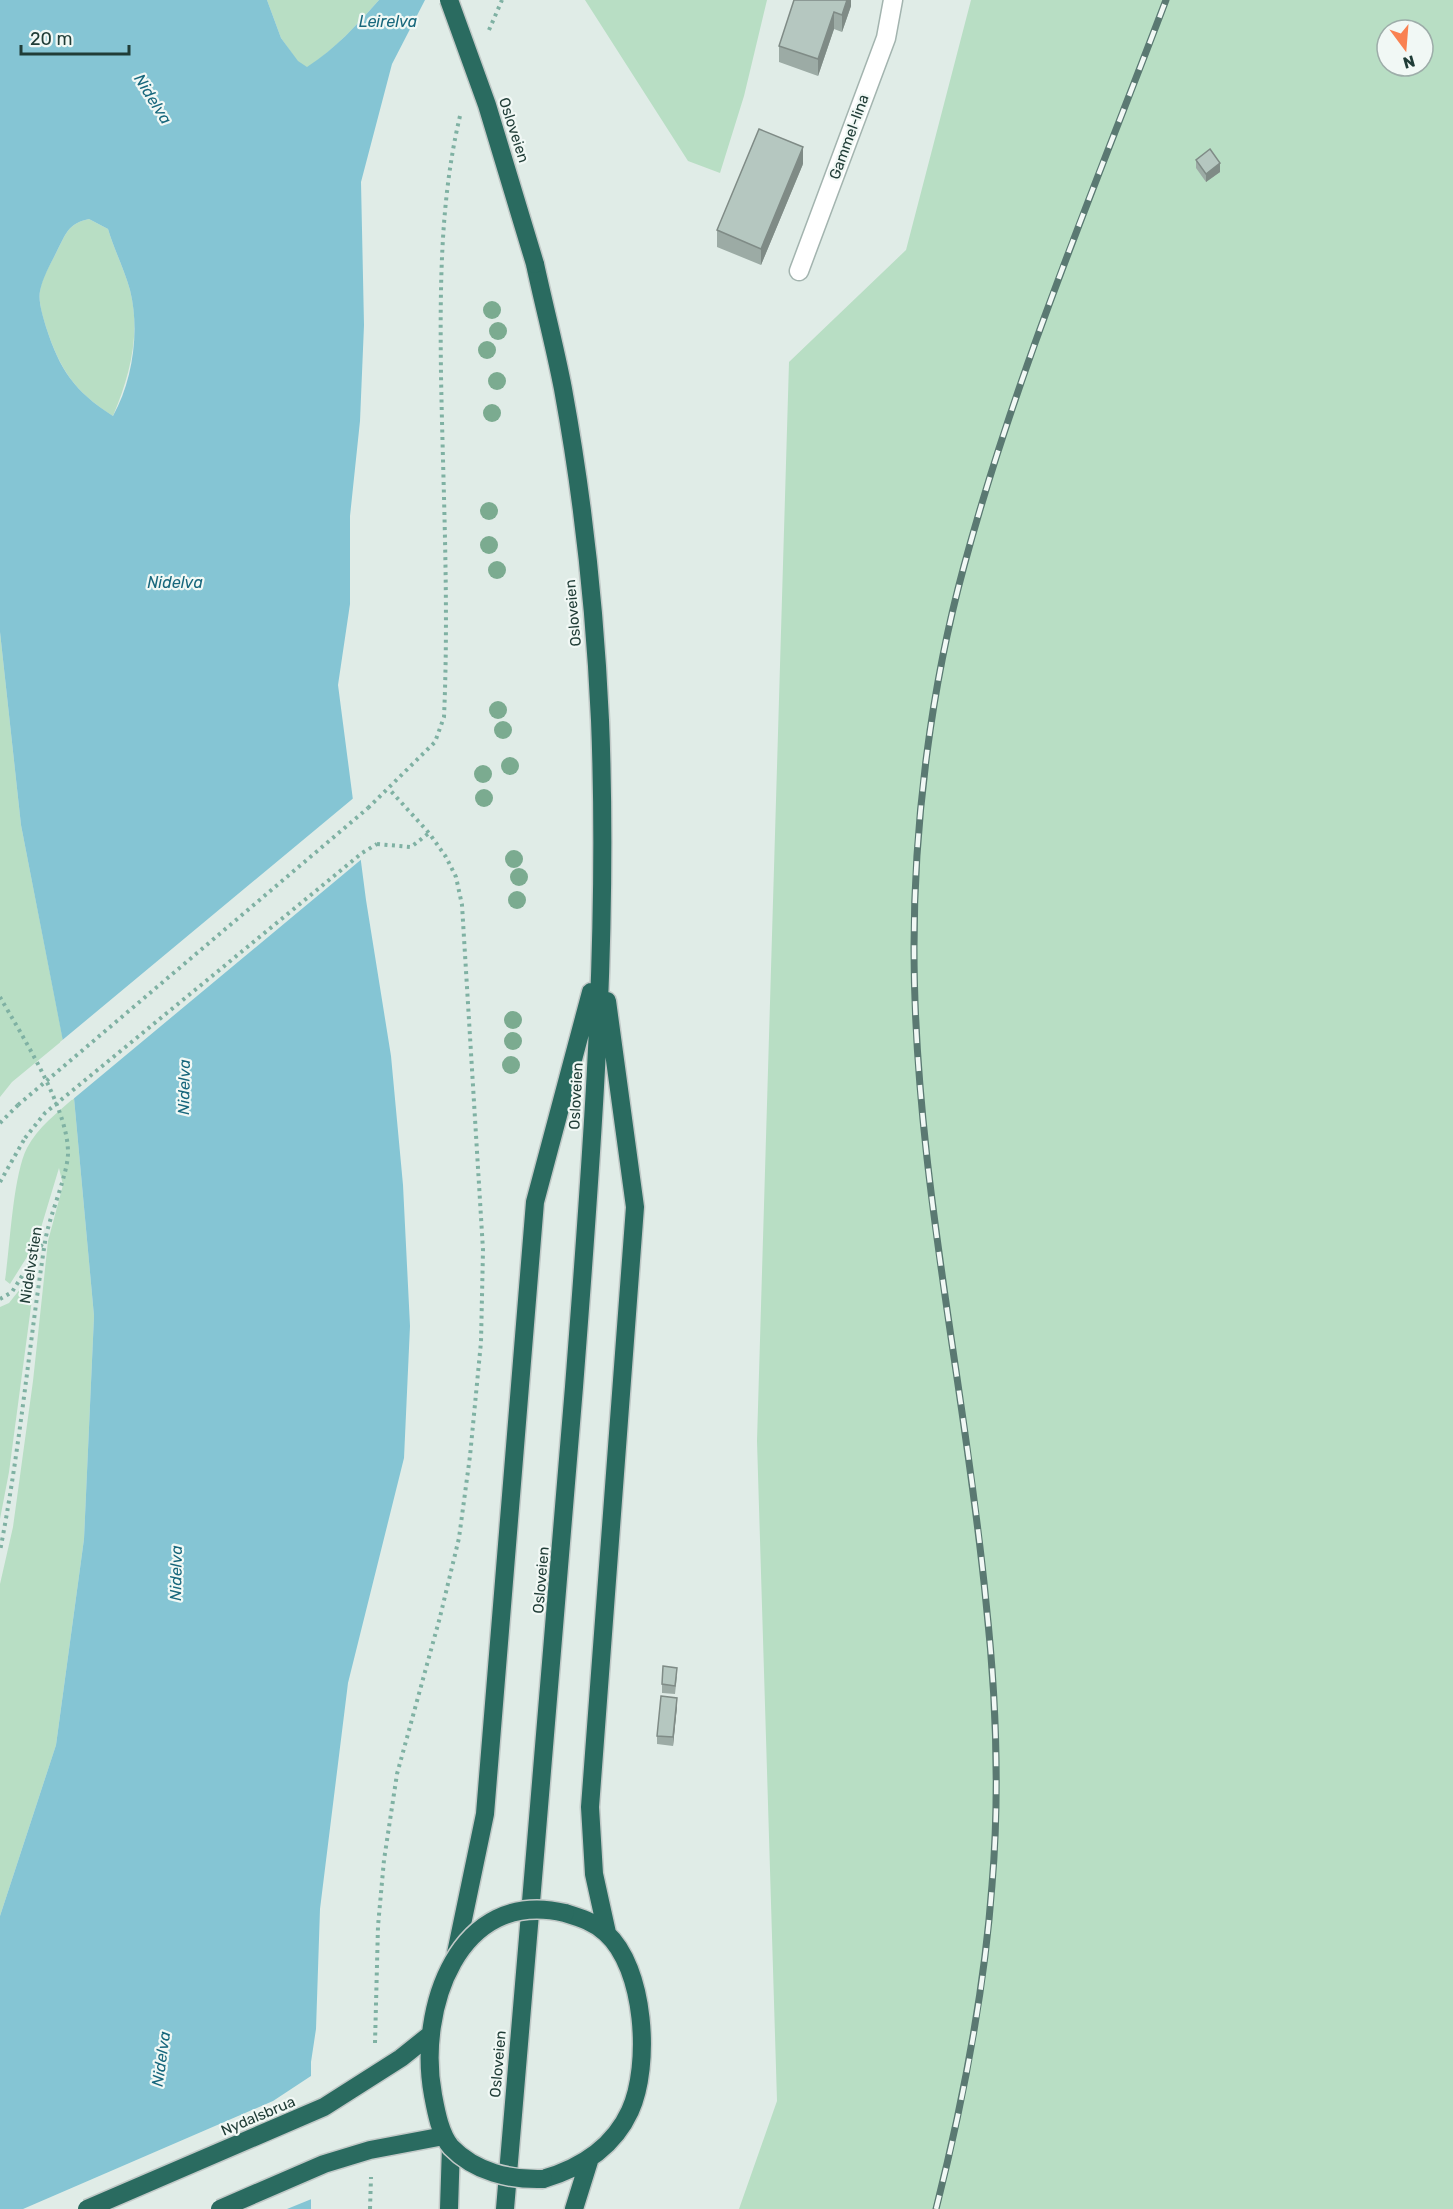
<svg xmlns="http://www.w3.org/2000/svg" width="1453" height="2209" font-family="Rubik,sans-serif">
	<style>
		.green { fill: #b8dec4; fill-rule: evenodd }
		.water { fill: #85c5d4; fill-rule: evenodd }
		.pier { fill: #e0ece7 }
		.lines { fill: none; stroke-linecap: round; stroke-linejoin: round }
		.minor-casing { stroke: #a3b4af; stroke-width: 21 }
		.highway-casing { stroke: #c1c9c7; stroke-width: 21 }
		.path { stroke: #7fb1a3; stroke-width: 4; stroke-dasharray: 3 4.5; stroke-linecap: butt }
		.minor { stroke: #fff; stroke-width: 18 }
		.highway { stroke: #2a6b60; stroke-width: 18 }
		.rail-casing { stroke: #5a7972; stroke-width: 7 }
		.rail { stroke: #f1f8f5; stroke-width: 4.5; stroke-dasharray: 14; stroke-linecap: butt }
		.highway-bridge-casing { stroke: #c1c9c7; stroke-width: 21; stroke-linecap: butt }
		.path-bridge { stroke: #7fb1a3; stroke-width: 4; stroke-dasharray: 3 4.5; stroke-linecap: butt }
		.highway-bridge { stroke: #2a6b60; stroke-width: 18 }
		.tree { fill: #7bab90 }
		.wall { fill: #9caba5 }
		.shaded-wall { fill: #7f8b86 }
		.building { fill: #b5c7c0; stroke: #7f8b86; stroke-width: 1.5 }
		.labels { text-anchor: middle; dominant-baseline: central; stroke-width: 4.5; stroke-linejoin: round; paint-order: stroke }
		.street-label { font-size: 15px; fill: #203d37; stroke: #f1f8f5 }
		.water-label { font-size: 16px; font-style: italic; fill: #17677c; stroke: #f1f8f5 }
	</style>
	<rect width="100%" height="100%" fill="#e0ece7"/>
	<path class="green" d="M 267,0 L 379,0 C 356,26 336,48 307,68 L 298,62 L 281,38 Z
		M 585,0 L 767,0 L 744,96 L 720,173 L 688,161 Z
		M 971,0 L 1453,0 L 1453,2209 L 739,2209 L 777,2101 L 757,1441 L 789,362 L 906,250 ZM 1387,30 L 1423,30 L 1423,66 L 1387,66 Z
		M 89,219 L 108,229 C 114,249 124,269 130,290 C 141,333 130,376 113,416 C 75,392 60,370 46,327 C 43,317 38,302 40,291 C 42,277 50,265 56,253 C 66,234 67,224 89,219 Z
		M 0,632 L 21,825 L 63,1040 L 12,1082 L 0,1097 Z
		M 74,1098 L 94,1316 L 84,1539 L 56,1745 L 0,1916 L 0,1584 L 13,1527 L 33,1381 L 48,1241 L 63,1185 L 59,1168 L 37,1241 L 10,1284 L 5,1280 C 10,1247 13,1175 27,1148 C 37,1128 58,1112 74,1098 Z
		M 36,1269 L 9,1472 L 0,1519 L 0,1307 L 9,1303 Z"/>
	<path class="water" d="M 0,0 L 267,0 L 281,38 L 298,61 L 307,67 C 336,48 356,26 379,0 L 425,0 L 392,64 L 361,182 L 364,325 L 360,421 L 350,516 L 350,604 L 338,685 L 366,900 L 391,1056 L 403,1185 L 410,1326 L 404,1458 L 348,1683 L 320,1909 L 316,2029 L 311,2062 L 311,2209 L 0,2209 L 0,1916 L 56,1745 L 84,1539 L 94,1316 L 74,1098 L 21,825 L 0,632 ZM 89,219 L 108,229 C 114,249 124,269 130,290 C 140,330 133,380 113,416 C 74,391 60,370 46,327 C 43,316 38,302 40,291 C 43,277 50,265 56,253 C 66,234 67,224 89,219 Z"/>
	<path class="pier" d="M 356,796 L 363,858 L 72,1100 L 60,1042 Z
		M 314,2074 L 314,2198 L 287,2209 L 23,2209 L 273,2101 Z"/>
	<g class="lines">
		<defs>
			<path id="minor" d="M 799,271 L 886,38 L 893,0"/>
			<path id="highway" d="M 607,1933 L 594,1874 L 590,1807 L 635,1207 L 607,1001
				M 456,1953 L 485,1814 L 535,1202 L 591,992
				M 543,2179 C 581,2168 613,2148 630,2111 C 651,2065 645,1968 606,1933 C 594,1922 581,1918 565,1913
				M 449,2209 L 451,2146
				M 505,2209 C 527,1935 553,1661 574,1387 C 591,1166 609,943 600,720 C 595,610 583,498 563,389 C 555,347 544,306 535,264
				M 574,2209 L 589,2161"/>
		</defs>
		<use href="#minor" class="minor-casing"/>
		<use href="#highway" class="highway-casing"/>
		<path class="path" d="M 489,30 L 502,0
			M 368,808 L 435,742 L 444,717 C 449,603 443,488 441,375 C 440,289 440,200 460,116
			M 377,844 L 411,847 L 429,833
			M 0,997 C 22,1036 69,1109 68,1154 C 67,1177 49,1216 45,1242 C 29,1345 20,1449 0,1551
			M 0,1123 L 18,1105
			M 0,1182 L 25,1138
			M 0,1299 L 12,1292 L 44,1241
			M 375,2043 L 378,1926 L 384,1860 L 397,1774 L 440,1617 L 459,1538 L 470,1456 L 481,1342 L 483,1250 L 462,905 L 456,877 L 446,857 L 429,833 L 389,789
			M 370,2209 L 371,2177"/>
		<use href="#minor" class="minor"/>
		<use href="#highway" class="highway"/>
		<defs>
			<path id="rail" d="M 936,2209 C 963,2102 984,1995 992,1885 C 1000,1791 996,1695 986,1602 C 965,1384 914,1168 914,948 C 914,823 931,687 964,566 C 1016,373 1095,187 1166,0"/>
		</defs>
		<use href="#rail" class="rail-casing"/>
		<use href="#rail" class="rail"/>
		<defs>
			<path id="highway-bridge" d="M 449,0 L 487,105 L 535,264
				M 543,2179 C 510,2180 475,2172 451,2147 C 440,2134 436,2111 433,2095 C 417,2010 458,1887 565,1913
				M 87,2209 L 324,2107 L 401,2058 L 431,2034
				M 220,2209 L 324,2164 L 370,2150 L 444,2136"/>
		</defs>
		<use href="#highway-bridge" class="highway-bridge-casing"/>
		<path class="path-bridge" d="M 18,1105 L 368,808
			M 25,1138 L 45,1113 L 362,853 L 377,844"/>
		<use href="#highway-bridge" class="highway-bridge"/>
	</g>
	<g class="tree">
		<circle cx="492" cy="310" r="9"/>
		<circle cx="498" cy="331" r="9"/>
		<circle cx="487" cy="350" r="9"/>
		<circle cx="497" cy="381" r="9"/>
		<circle cx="492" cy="413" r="9"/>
		<circle cx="489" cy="511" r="9"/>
		<circle cx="489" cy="545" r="9"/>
		<circle cx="497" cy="570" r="9"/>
		<circle cx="498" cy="710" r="9"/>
		<circle cx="503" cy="730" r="9"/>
		<circle cx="510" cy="766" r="9"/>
		<circle cx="483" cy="774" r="9"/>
		<circle cx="484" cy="798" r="9"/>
		<circle cx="514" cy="859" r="9"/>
		<circle cx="519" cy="877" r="9"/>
		<circle cx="517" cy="900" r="9"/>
		<circle cx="513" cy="1020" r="9"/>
		<circle cx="513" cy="1041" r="9"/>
		<circle cx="511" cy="1065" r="9"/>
	</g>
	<path class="wall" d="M 851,0 L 851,6 L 842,32 L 834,29 L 818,76 L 779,62 L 779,46 Z
		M 1196,160 L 1220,172 L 1206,182 L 1196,168 Z
		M 803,164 L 761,265 L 717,247 L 717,230 Z
		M 677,1676 L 675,1694 L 662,1693 L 662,1684 Z
		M 677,1706 L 673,1746 L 657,1744 L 657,1736 Z"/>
	<path class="shaded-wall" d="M 847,0 L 851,0 L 851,6 L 842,32 L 842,15 Z
		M 834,12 L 834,29 L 818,76 L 818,59 Z
		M 803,147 L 803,164 L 761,265 L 761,249 Z
		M 1220,163 L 1220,172 L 1206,182 L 1206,174 Z
		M 677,1698 L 677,1706 L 673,1746 L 673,1737 Z"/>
	<path class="building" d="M 794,0 L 847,0 L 842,15 L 834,12 L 818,59 L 779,46 Z
		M 759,129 L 803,147 L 761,249 L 717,230 Z
		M 1210,149 L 1220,163 L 1206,174 L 1196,160 Z
		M 663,1666 L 677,1668 L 675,1686 L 662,1684 Z
		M 661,1696 L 677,1698 L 673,1737 L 657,1736 Z"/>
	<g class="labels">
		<g class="street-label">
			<text transform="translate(514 130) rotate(72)">Osloveien</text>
			<text transform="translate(849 137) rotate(-70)">Gammel-lina</text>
			<text transform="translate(573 613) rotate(-95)">Osloveien</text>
			<text transform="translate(576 1096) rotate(-87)">Osloveien</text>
			<text transform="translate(31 1265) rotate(-81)">Nidelvstien</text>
			<text transform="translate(541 1580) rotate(-85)">Osloveien</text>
			<text transform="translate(498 2064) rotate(-85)">Osloveien</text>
			<text transform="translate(258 2116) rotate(-23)">Nydalsbrua</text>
		</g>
		<g class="water-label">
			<text x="388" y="21">Leirelva</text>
			<text transform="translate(153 99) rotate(58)">Nidelva</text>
			<text x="175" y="582">Nidelva</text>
			<text transform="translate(184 1087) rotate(-89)">Nidelva</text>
			<text transform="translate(176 1573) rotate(-89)">Nidelva</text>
			<text transform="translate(161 2059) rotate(-82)">Nidelva</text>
		</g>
	</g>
	<g transform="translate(1405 48) rotate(164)"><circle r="28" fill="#f1f8f5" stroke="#9dada9" stroke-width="1.5"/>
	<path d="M0-4.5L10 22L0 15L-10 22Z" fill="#f98151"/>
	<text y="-9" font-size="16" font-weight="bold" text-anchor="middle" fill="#203d37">N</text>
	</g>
	<path d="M21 45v9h108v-9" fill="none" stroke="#203d37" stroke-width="3"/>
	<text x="30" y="45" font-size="18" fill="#203d37" stroke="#f1f8f5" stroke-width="4.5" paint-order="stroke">20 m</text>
</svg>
